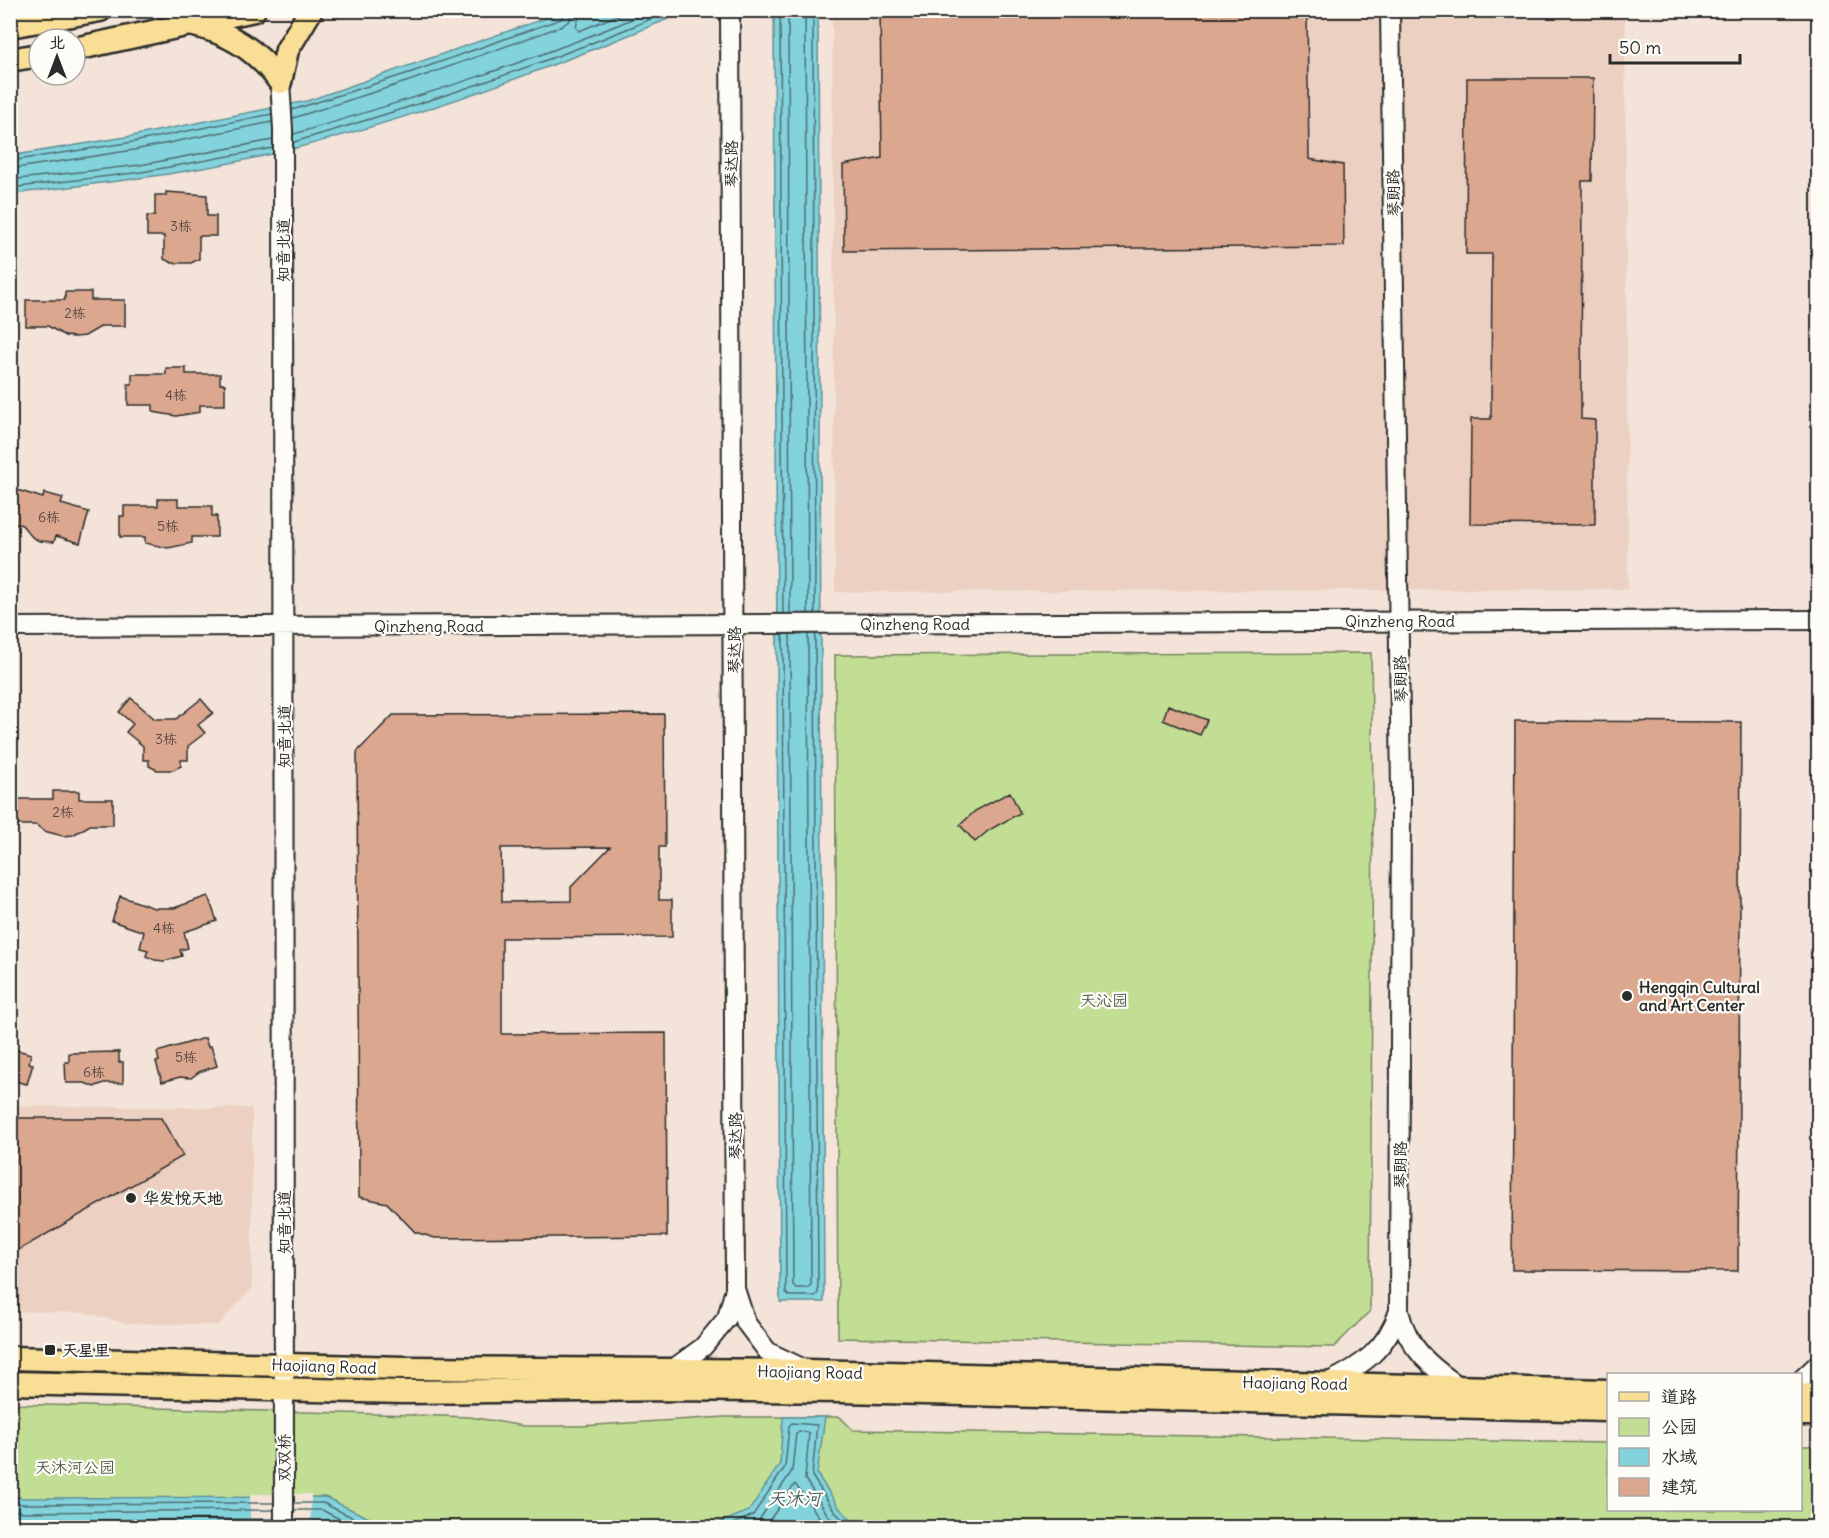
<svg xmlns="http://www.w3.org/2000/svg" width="1829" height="1538" font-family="Delius,'LXGW WenKai TC',sans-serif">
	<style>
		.built { fill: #ecd1c2 }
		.green { fill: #c2de95; stroke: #768460; stroke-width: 1.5 }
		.water { fill: #83d3dd; stroke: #609096; stroke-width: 1.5 }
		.pier { fill: #f3e3d8 }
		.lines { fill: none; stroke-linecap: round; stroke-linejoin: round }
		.shore { stroke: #4e6e72; stroke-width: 1.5 }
		.building { fill: #dba88f; stroke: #2b2b2b; stroke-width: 1.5; fill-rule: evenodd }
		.minor-casing { stroke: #2b2b2b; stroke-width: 22 }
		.major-casing { stroke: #2b2b2b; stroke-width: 27 }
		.minor { stroke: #fdfcf7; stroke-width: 18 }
		.major { stroke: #f9df96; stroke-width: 22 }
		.poi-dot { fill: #2b2b2b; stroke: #fdfcf7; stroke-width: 2 }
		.labels { text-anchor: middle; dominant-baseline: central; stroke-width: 4.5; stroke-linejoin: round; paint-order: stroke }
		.number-label { font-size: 14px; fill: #574a44 }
		.street-label { font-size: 16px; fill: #2b2b2b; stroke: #fdfcf7 }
		.poi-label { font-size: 16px; font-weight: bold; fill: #2b2b2b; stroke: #fdfcf7; text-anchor: start }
		.park-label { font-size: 16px; fill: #515846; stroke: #fdfcf7 }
		.water-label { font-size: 18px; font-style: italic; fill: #455d60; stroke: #fdfcf7 }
	</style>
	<rect width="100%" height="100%" fill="#f3e3d8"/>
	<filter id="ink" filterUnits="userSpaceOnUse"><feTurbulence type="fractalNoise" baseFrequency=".0167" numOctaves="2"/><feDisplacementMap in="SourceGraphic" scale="12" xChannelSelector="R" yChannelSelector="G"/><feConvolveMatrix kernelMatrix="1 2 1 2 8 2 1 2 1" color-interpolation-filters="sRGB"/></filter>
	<g filter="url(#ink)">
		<path class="built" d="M 832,11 L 1625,11 L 1628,589 L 835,592 Z
			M 11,1106 L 252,1108 L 252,1289 L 218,1325 L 124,1323 L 87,1313 L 11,1311 Z"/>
		<path class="green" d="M 1371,653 L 1373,790 L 1370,1311 L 1334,1347 L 838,1338 L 835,655 Z
			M 11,1404 L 414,1415 L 470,1417 L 524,1426 L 580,1426 L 725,1417 L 840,1417 L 853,1430 L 1608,1443 L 1608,1510 L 1800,1510 L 1801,1446 L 1818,1446 L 1818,1528 L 11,1528 Z"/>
		<path class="water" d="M 566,11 L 687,11 C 555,67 419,117 280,152 C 192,174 100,183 11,194 L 10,156 L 132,136 L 307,101 Z
			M 774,11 L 818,11 L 824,1302 L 780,1302 Z
			M 783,1417 L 825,1417 L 817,1474 L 840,1509 L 859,1527 L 709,1527 L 749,1511 L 780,1464 Z
			M 10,1494 L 22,1498 L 325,1497 L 388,1527 L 11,1527 Z"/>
		<path class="pier" d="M 250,1494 L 311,1494 L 311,1527 L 250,1527 Z"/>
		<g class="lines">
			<path class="shore" d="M 581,10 L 576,27 L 579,31 L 630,10
				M 780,10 L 783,614
				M 788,10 L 790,613
				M 805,10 L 808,613
				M 813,10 L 815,613
				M 292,110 L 409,73 L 561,19 L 565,10
				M 293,118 L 412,80 L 562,26 L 570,20 L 572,10
				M 294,134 C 415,98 536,61 653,10
				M 294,142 C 422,104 548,64 672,10
				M 10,161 L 133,142 L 272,114
				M 10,169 L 134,150 L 272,122
				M 10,180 L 140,165 L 273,140
				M 10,188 L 142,172 L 273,148
				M 790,634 L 793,1285 L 796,1288 L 807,1288 L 811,1285 L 808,634
				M 783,635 L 786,1293 L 789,1296 L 815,1296 L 818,1293 L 815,634
				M 10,1501 L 22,1504 L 273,1503
				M 294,1503 L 323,1503 L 374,1528
				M 10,1509 L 22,1512 L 273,1510
				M 294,1510 L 322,1510 L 357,1528
				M 10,1518 L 22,1521 L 273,1519
				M 725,1528 L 753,1515 L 785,1467 L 789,1426 L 792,1423 L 817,1425 L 812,1476 L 835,1512 L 851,1528
				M 745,1528 L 759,1520 L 792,1471 L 796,1433 L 799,1431 L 809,1433 L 805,1479 L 829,1517 L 840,1528
				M 764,1528 L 795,1484 L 827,1528"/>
		</g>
		<path class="building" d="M 880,10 L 1307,10 L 1309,159 L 1343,165 L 1344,246 L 844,251 L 843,165 L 882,158 Z
			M 1467,78 L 1593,78 L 1592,181 L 1582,181 L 1581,419 L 1595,420 L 1595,525 L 1470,524 L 1471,419 L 1491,419 L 1492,254 L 1466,254 Z
			M 166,192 L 207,195 L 207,216 L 216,216 L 216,236 L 199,236 L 199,259 L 191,263 L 172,263 L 164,259 L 164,236 L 147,236 L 147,216 L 155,216 L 155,195 L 166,195 Z
			M 65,292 L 91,292 L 91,300 L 125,300 L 125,326 L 102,326 L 85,336 L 75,337 L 65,336 L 48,326 L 26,326 L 26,300 L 65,300 Z
			M 166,368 L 186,368 L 186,374 L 220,374 L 220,384 L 225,384 L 225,405 L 200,405 L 200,412 L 176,416 L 153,412 L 153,405 L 128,405 L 128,384 L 132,384 L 132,374 L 166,374 Z
			M 14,489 L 43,498 L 44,493 L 63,498 L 61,504 L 89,512 L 80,543 L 56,536 L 54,542 L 39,541 L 32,537 L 22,525 L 10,522 L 10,502 Z
			M 158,499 L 178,499 L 178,506 L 212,506 L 212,516 L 217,516 L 217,537 L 192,537 L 192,543 L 168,548 L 145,543 L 145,537 L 120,537 L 120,516 L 124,516 L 124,506 L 158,506 Z
			M 131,698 L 155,719 L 176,719 L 201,699 L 213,713 L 198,725 L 205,733 L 188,746 L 188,760 L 181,760 L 181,766 L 173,770 L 157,770 L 149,766 L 149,760 L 143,760 L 143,746 L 126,732 L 133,724 L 119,712 Z
			M 1168,705 L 1207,720 L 1200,735 L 1163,720 Z
			M 664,714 L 665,847 L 659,847 L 659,900 L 672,900 L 672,937 L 502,938 L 502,1034 L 666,1033 L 667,1236 L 435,1238 L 415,1232 L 387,1203 L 359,1197 L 357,752 L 393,715 ZM 610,847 L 571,887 L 571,901 L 502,902 L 501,848 Z
			M 1515,721 L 1741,722 L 1738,1271 L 1512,1270 Z
			M 53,791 L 79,791 L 79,799 L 113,799 L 113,825 L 90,825 L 73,835 L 63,836 L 44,831 L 36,825 L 13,825 L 13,799 L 53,799 Z
			M 1010,792 L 1020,813 L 989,830 L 975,842 L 960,825 L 975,811 Z
			M 120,896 L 154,908 L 174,908 L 208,896 L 217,921 L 184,932 L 188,948 L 180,950 L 182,956 L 164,961 L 155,960 L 146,956 L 148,950 L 140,948 L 144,932 L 112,921 Z
			M 205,1038 L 208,1047 L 211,1046 L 217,1066 L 199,1072 L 191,1078 L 180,1077 L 162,1082 L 156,1062 L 159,1061 L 157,1052 Z
			M 10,1048 L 31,1054 L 29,1063 L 33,1064 L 27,1084 L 10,1080 Z
			M 119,1052 L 119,1062 L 123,1062 L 123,1083 L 104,1083 L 94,1087 L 85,1083 L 66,1083 L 65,1062 L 69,1062 L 69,1053 Z
			M 10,1118 L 161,1118 L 183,1156 L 10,1255 Z"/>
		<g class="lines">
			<defs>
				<path id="minor" d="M 1390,10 L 1401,790 L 1399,1311 C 1408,1349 1430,1366 1460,1387
					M 280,82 L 283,129 L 284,1528
					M 10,627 L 1818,620
					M 735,1289 L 746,1323 L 768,1352 L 804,1369
					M 673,1369 L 703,1347 L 727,1318 L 735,1289 L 730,10
					M 1800,1381 L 1818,1364
					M 1327,1383 C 1362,1366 1386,1350 1399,1311"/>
				<path id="major" d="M 194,25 C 231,33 259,52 280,82
					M 10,26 L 100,10
					M 75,49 L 254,10
					M 10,60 L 39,55
					M 280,82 L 287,50 L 311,10
					M 10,1358 L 405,1368 L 808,1371 L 1608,1391
					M 10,1383 L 404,1392 L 673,1389 L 842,1391 L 1608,1410
					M 1800,1395 L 1818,1396
					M 1800,1414 L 1818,1414"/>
			</defs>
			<use href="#minor" class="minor-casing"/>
			<use href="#major" class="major-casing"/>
			<use href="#minor" class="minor"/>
			<use href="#major" class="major"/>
		</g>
	</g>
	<g class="poi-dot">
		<circle cx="1627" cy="996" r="6"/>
		<circle cx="131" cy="1198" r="6"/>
		<rect x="44" y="1344" width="12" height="12" rx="3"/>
	</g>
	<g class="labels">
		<g class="number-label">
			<text x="181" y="226">3栋</text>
			<text x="75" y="313">2栋</text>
			<text x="176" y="395">4栋</text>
			<text x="49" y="517">6栋</text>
			<text x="168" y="526">5栋</text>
			<text x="166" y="739">3栋</text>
			<text x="63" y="812">2栋</text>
			<text x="164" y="928">4栋</text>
			<text x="186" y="1057">5栋</text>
			<text x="94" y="1072">6栋</text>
		</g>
		<g class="street-label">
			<text transform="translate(731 164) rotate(-90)">琴达路</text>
			<text transform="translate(1393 193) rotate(-91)">琴朗路</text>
			<text transform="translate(283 250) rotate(-90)">知音北道</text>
			<text x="1400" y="621">Qinzheng Road</text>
			<text x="915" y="624">Qinzheng Road</text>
			<text x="429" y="626">Qinzheng Road</text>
			<text transform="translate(734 650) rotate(-90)">琴达路</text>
			<text transform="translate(1400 679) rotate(-91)">琴朗路</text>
			<text transform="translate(284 736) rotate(-90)">知音北道</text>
			<text transform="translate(735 1136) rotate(-90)">琴达路</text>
			<text transform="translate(1400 1165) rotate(-90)">琴朗路</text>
			<text transform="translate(284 1222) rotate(-90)">知音北道</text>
			<text transform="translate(324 1366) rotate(2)">Haojiang Road</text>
			<text transform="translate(810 1372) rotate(1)">Haojiang Road</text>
			<text transform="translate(1295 1383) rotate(1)">Haojiang Road</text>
			<text transform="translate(284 1458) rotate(-90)">双双桥</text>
		</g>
		<g class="poi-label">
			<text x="1639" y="987">Hengqin Cultural<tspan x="1639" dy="18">and Art Center</tspan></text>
			<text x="143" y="1198">华发悦天地</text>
			<text x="62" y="1350">天星里</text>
		</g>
		<g class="park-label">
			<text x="1104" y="1000">天沁园</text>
			<text x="75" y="1467">天沐河公园</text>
		</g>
		<g class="water-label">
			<text x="794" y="1498">天沐河</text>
		</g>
	</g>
	<rect width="1829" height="1538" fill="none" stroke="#fdfcf7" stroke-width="36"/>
	<rect x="18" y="18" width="1793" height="1502" fill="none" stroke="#2b2b2b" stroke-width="2" filter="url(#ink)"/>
	<rect x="1607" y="1373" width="195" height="138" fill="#fdfcf7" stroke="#a9a8a5" stroke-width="1.5"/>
	<rect x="1619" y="1392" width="30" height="9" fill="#f9df96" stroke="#a9a8a5" stroke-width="1.5"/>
	<text x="1661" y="1403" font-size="18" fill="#2b2b2b">道路</text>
	<rect x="1619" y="1418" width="30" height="18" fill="#c2de95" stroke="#a9a8a5" stroke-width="1.5"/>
	<text x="1661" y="1433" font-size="18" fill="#2b2b2b">公园</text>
	<rect x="1619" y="1448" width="30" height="18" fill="#83d3dd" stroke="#a9a8a5" stroke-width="1.5"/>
	<text x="1661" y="1463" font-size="18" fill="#2b2b2b">水域</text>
	<rect x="1619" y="1478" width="30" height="18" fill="#dba88f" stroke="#a9a8a5" stroke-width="1.5"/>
	<text x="1661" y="1493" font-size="18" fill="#2b2b2b">建筑</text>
	<g transform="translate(57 57)"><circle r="28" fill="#fdfcf7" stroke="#a9a8a5" stroke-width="1.5"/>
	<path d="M0-4.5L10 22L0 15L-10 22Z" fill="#2b2b2b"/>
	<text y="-9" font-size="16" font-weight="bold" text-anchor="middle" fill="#2b2b2b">北</text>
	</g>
	<path d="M1610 54v9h130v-9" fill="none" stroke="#2b2b2b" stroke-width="3"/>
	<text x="1619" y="54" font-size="18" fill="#2b2b2b" stroke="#fdfcf7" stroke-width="4.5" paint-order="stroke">50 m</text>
</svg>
